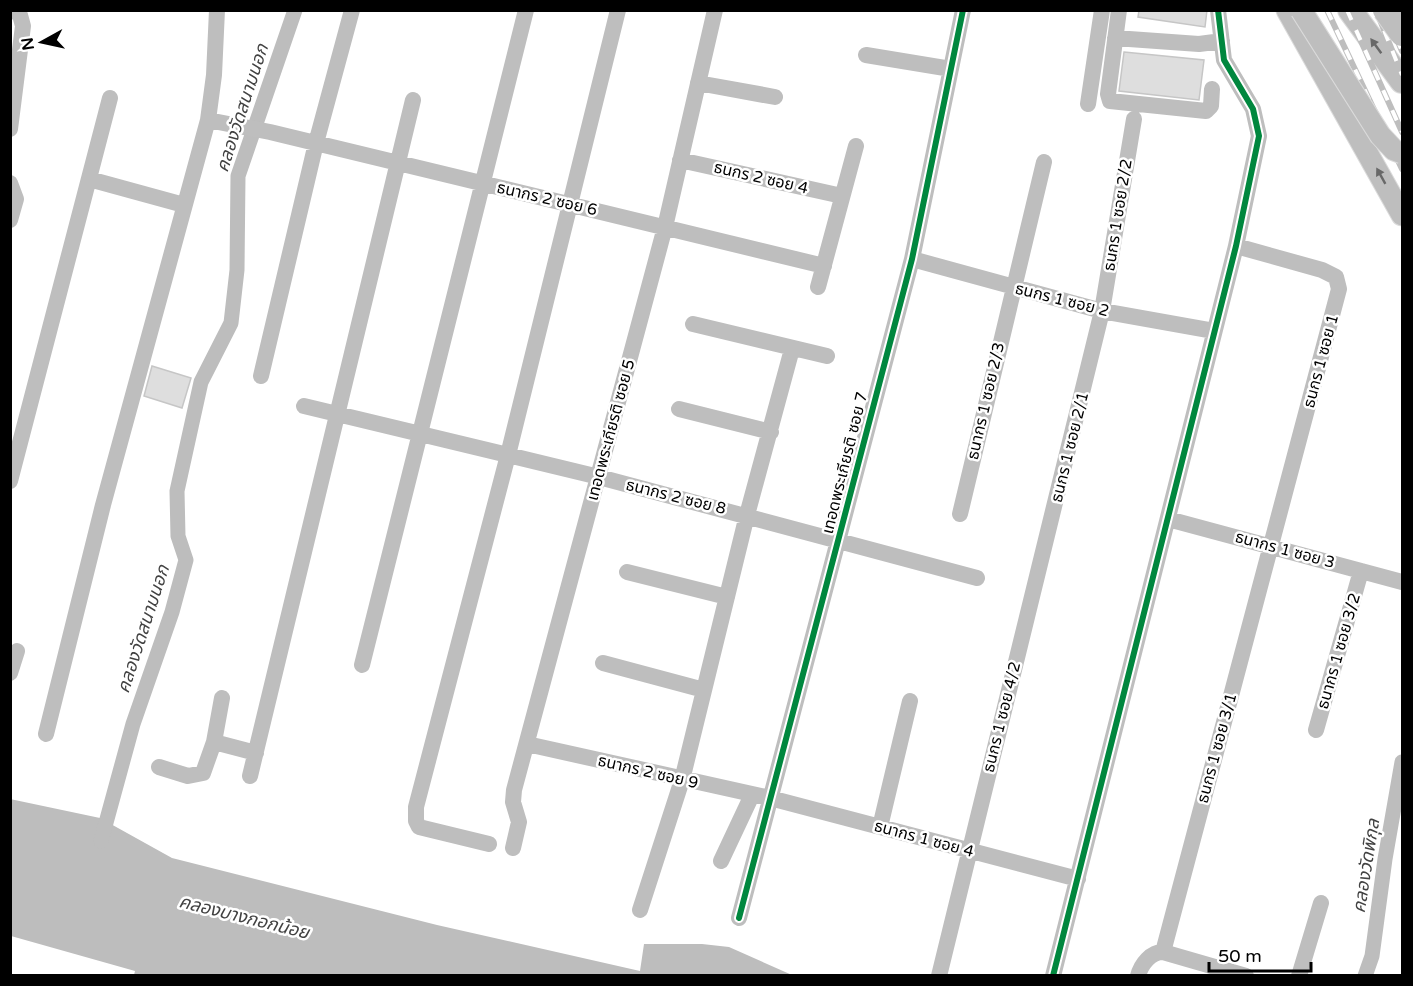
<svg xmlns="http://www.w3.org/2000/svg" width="1413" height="986" font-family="'Varela Round','Noto Sans Thai',sans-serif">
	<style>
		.water { fill: #bdbdbd }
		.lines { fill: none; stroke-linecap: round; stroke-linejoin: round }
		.canal { stroke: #bdbdbd; stroke-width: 15 }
		.building { fill: #dedede; stroke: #c6c6c6; stroke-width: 1.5 }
		.major-casing { stroke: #dbdbdb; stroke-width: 23 }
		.highway-casing { stroke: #dbdbdb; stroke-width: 26 }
		.minor { stroke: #bebebe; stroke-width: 16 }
		.major { stroke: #bebebe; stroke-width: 21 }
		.highway { stroke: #bebebe; stroke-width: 24 }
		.rail-casing { stroke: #bebebe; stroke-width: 6 }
		.rail { stroke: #fff; stroke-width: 4; stroke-dasharray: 11; stroke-linecap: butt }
		.major-bridge-casing { stroke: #dbdbdb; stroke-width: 23; stroke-linecap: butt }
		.highway-bridge-casing { stroke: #dbdbdb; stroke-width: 26; stroke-linecap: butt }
		.major-bridge { stroke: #bebebe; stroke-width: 21 }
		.highway-bridge { stroke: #bebebe; stroke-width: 24 }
		.cycleway-casing { stroke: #fff; stroke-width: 10 }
		.cycleway { stroke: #00873e; stroke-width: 6 }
		.oneway { fill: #686868 }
		.labels { text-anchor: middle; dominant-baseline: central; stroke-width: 5; stroke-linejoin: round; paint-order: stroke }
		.street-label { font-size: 16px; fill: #000; stroke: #fff }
		.water-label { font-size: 18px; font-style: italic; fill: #424242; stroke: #fff }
	</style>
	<rect width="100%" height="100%" fill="#fff"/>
	<path class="water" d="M 10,799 L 100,818 L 172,858 L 437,925 L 640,971 L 644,944 L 702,944 L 729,947 L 792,975 L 134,975 L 135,971 L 11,936 Z"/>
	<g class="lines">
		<path class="canal" d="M 101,841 L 133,724 L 172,612 L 186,560 L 178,536 L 177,491 L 201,382 L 231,323 L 237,270 L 238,176 L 295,10
			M 1365,976 L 1372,956 L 1385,859 L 1402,762"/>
	</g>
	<path class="building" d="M 1139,10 L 1207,10 L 1205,27 L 1138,17 Z
		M 1124,52 L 1204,60 L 1199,100 L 1119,91 Z
		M 152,366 L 191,378 L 182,408 L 144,396 Z"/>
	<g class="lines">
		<defs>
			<path id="major" d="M 1287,10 L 1402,215"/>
			<path id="highway" d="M 1350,10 L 1402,81"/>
		</defs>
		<use href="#major" class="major-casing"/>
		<use href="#highway" class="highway-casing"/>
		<path class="minor" d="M 1119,10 L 1108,94 L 1110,101 L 1206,111 L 1211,106 L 1212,89
			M 1115,38 L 1199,44 L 1222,41
			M 866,55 L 951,69
			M 698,83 L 775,97
			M 1088,104 L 1102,10
			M 208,120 L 270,132 L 824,266
			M 10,129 L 23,26 L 20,15 L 13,10
			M 680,160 L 842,196
			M 89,179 L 184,205
			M 10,183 L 16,199 L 10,220
			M 912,259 L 1102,311 L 1214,331
			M 818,287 L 856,146
			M 693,324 L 827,356
			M 261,376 L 316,143 L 352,10
			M 304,406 L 599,477 L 977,578
			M 679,409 L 771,432
			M 10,481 L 110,98
			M 960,514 L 1044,162
			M 1168,519 L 1402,582
			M 627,572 L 727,597
			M 603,663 L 704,690
			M 362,665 L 526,10
			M 10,673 L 17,651
			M 1316,730 L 1361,571
			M 46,734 L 103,505 L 208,120 L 214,75 L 217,10
			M 214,742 L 222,698
			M 527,744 L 770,798 L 1078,879
			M 159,767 L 188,776 L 203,773 L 214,742 L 256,753
			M 250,776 L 413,100
			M 880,827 L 910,701
			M 489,844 L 419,827 L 416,821 L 416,807 L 508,455 L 618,10
			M 513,848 L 519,822 L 513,802 L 514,790 L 665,227 L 715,10
			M 721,861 L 752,795
			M 640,910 L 682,780 L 747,515 L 792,349
			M 739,918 L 912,259 L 963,10
			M 1163,952 L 1339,289 L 1336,277 L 1322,270 L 1236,246
			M 939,976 L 1102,311 L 1134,119
			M 1053,976 L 1236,246 L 1259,136 L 1253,109 L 1224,60 L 1218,10
			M 1138,976 C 1141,964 1151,952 1163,952 L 1246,976
			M 1299,976 L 1321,903"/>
		<use href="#major" class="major"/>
		<use href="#highway" class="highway"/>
		<defs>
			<path id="rail" d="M 1327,10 L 1402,169
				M 1347,10 L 1402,132
				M 1376,10 L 1402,75
				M 1388,18 L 1402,51"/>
		</defs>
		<use href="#rail" class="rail-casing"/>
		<use href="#rail" class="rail"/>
		<defs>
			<path id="major-bridge" d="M 1301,10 L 1380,135 L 1394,150 L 1402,153"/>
			<path id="highway-bridge" d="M 1385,10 L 1402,34"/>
		</defs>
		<use href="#major-bridge" class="major-bridge-casing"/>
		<use href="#highway-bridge" class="highway-bridge-casing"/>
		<use href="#major-bridge" class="major-bridge"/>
		<use href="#highway-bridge" class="highway-bridge"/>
		<defs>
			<path id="cycleway" d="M 739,918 L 912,259 L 963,10
				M 1053,976 L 1236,246 L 1259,136 L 1253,109 L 1224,60 L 1218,10"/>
		</defs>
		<use href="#cycleway" class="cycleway-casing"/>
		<use href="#cycleway" class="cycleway"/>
	</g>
	<defs><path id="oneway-solid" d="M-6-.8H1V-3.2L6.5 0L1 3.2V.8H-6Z" transform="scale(1.5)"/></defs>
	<g class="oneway">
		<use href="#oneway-solid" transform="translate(1376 46) rotate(-126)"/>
		<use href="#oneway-solid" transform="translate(1381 176) rotate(-119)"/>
	</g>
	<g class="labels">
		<g class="street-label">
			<text transform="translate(761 178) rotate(13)">ธนกร 2 ซอย 4</text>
			<text transform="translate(547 199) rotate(13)">ธนากร 2 ซอย 6</text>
			<text transform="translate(1118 215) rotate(-81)">ธนกร 1 ซอย 2/2</text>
			<text transform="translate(1062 300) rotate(14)">ธนกร 1 ซอย 2</text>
			<text transform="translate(1321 361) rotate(-75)">ธนกร 1 ซอย 1</text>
			<text transform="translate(986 401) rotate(-77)">ธนากร 1 ซอย 2/3</text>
			<text transform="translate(611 430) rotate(-75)">เทอดพระเกียรติ ซอย 5</text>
			<text transform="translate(1070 447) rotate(-76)">ธนกร 1 ซอย 2/1</text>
			<text transform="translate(845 463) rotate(-76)">เทอดพระเกียรติ ซอย 7</text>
			<text transform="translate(676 497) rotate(14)">ธนากร 2 ซอย 8</text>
			<text transform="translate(1285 550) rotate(15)">ธนากร 1 ซอย 3</text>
			<text transform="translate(1339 651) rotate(-74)">ธนากร 1 ซอย 3/2</text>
			<text transform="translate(1002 717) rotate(-76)">ธนกร 1 ซอย 4/2</text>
			<text transform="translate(1217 748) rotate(-75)">ธนกร 1 ซอย 3/1</text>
			<text transform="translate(648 772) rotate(13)">ธนากร 2 ซอย 9</text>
			<text transform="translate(924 839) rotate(15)">ธนากร 1 ซอย 4</text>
		</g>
		<g class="water-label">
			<text transform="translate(242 108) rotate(-72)">คลองวัดสนามนอก</text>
			<text transform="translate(143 629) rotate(-72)">คลองวัดสนามนอก</text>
			<text transform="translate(1366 866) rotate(-81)">คลองวัดพิกุล</text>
			<text transform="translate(244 917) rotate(14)">คลองบางกอกน้อย</text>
		</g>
	</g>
	<rect width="1413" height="986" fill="none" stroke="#000000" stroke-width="24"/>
	<g transform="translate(42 42) rotate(262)" stroke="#ffffff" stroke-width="4.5" paint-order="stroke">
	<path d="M0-4.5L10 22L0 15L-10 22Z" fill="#000000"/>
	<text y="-9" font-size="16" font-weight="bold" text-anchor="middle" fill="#000000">N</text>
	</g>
	<path d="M1209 962v9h102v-9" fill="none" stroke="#000000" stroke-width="3"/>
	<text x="1218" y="962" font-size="18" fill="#000000" stroke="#ffffff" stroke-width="4.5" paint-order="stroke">50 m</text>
</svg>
